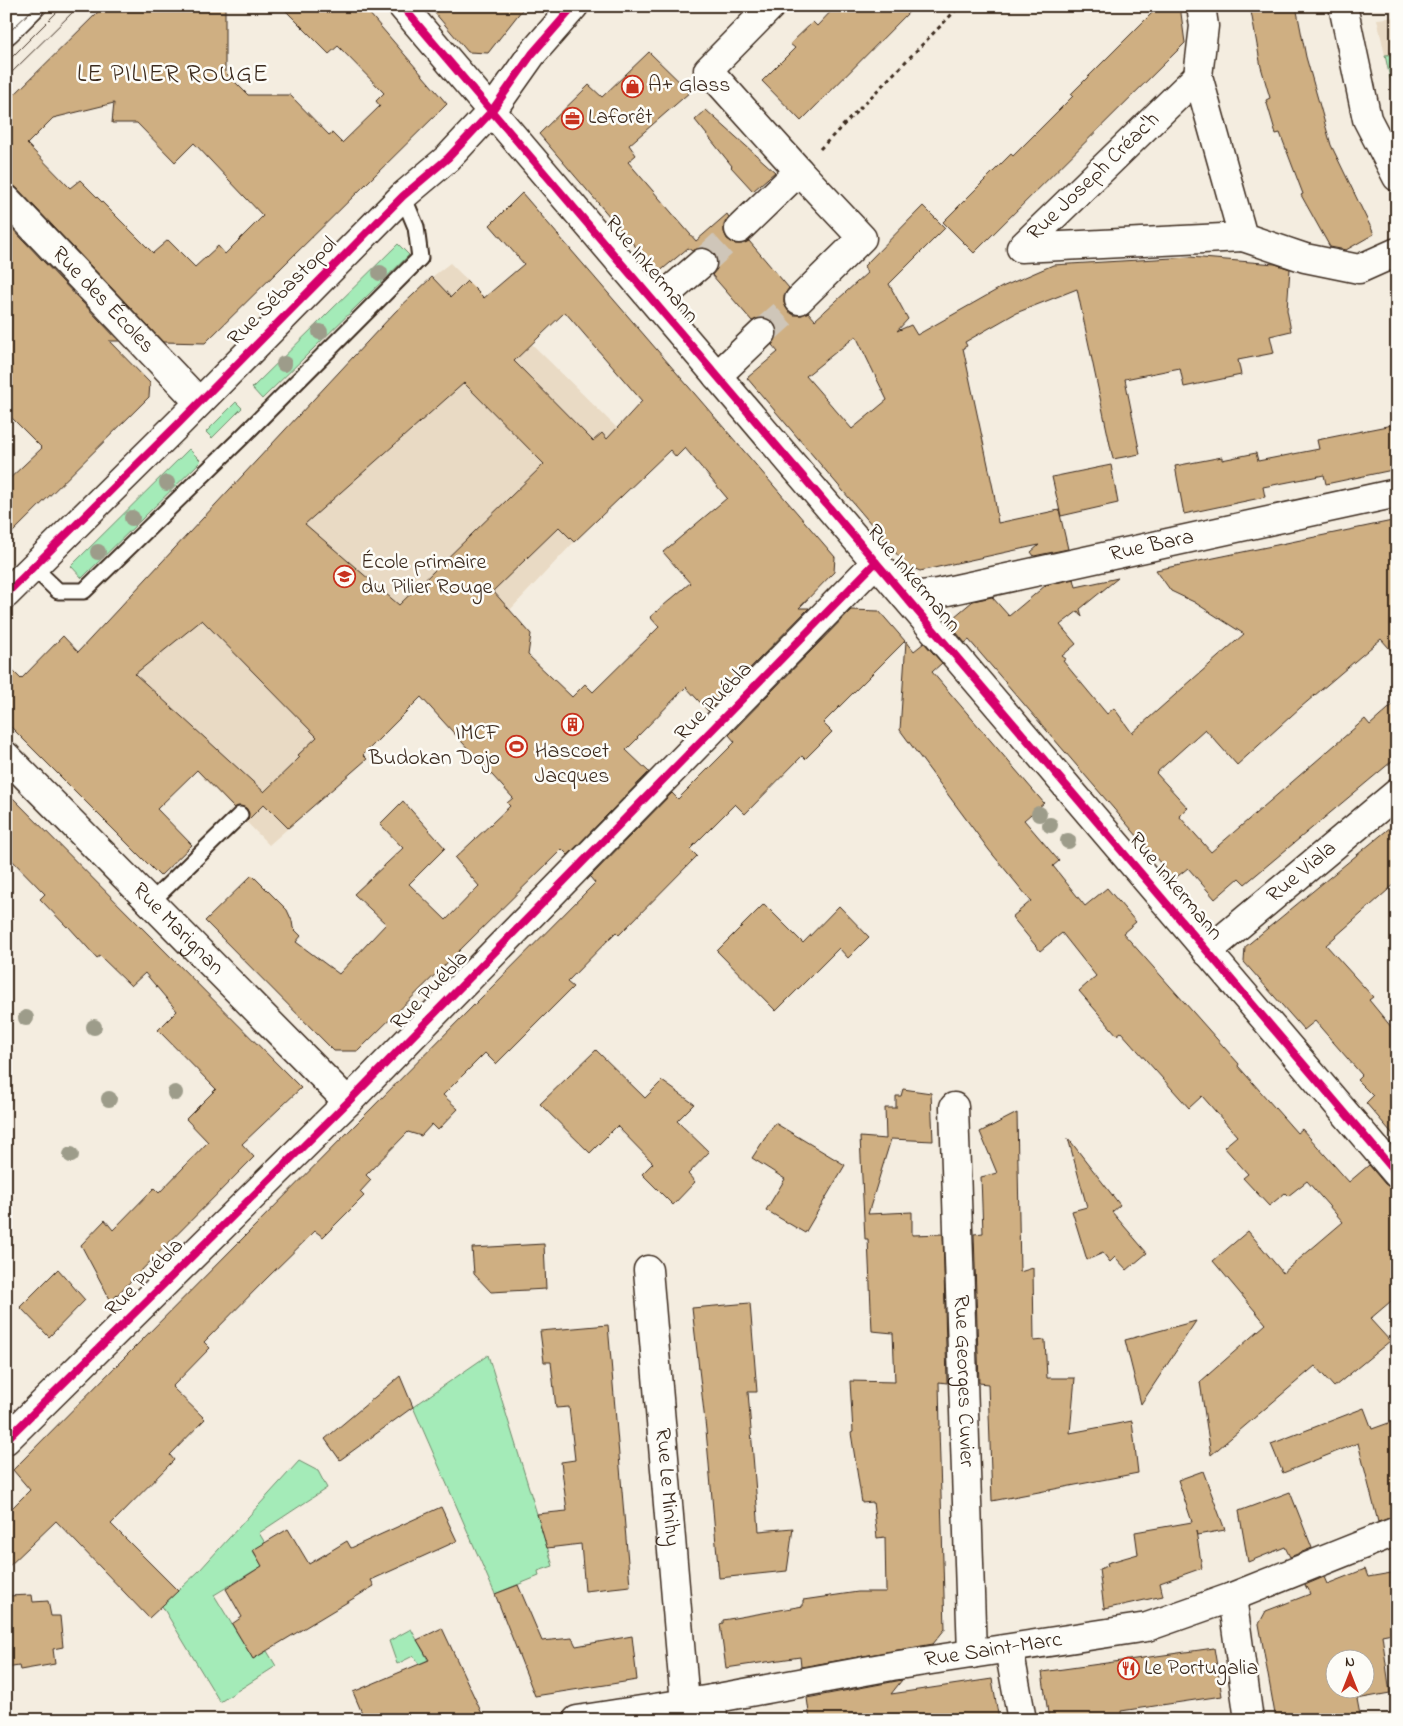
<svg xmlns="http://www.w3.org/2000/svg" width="1403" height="1726" font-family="'Indie Flower',sans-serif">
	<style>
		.built { fill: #e9dac4 }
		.green { fill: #a4ebb8; stroke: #708a6b }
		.building { fill: #cfaf82; stroke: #3b2a1e; fill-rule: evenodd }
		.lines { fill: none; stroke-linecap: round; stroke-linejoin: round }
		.minor-tunnel { stroke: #cfc6b9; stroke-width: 28; stroke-dasharray: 28 14; stroke-linecap: butt }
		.service-casing { stroke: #3b2a1e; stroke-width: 19 }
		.minor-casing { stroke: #3b2a1e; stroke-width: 31 }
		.tertiary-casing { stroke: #3b2a1e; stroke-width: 31 }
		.secondary-casing { stroke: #3b2a1e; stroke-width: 31 }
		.path { stroke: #3b2a1e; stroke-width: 3; stroke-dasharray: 4 4; stroke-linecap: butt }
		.service { stroke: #fdfcf7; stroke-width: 15 }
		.minor { stroke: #fdfcf7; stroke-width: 28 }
		.tertiary { stroke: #fdfcf7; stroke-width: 28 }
		.secondary { stroke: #fdfcf7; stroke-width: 28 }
		.tram { stroke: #3b2a1e; stroke-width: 1 }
		.cycleway-casing { stroke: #fdfcf7; stroke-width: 11 }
		.cycleway { stroke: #d6006c; stroke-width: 8 }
		.tree { fill: #9d9c8a }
		.labels { text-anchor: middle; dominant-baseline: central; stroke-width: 5; stroke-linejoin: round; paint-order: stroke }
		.poi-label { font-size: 22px; fill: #3b2a1e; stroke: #fdfcf7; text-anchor: start }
		.street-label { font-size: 22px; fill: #3b2a1e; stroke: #fdfcf7 }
		.quarter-label { font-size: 25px; letter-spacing: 1px; fill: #3b2a1e; stroke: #fdfcf7 }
	</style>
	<rect width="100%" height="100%" fill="#f4ede0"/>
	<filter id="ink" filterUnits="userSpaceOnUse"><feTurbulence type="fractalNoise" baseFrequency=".02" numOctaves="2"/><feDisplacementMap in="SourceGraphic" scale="10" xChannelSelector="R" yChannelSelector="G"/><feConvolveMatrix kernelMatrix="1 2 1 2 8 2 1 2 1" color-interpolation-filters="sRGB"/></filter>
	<g filter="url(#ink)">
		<path class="built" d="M 1397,17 L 1397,101 L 1393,92 L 1377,19 Z
			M 450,263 L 617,428 L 643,476 L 574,542 L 510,610 L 420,696 L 363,755 L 367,759 L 269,845 L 117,690 L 395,312 L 432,277 Z"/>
		<path class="green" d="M 1397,54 L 1397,101 L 1393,92 L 1385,55 Z
			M 398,244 L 409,255 L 262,399 L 252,388 Z
			M 236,402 L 242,408 L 212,438 L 206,432 Z
			M 189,449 L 201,461 L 82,578 L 71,566 Z
			M 488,1355 L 553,1566 L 538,1571 L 539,1576 L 495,1594 L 413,1407 Z
			M 299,1461 L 318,1471 L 327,1488 L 259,1533 L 265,1543 L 253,1551 L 262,1566 L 214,1595 L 253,1659 L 267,1651 L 276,1666 L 220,1702 L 162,1606 L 199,1571 Z
			M 411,1629 L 428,1660 L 419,1664 L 413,1656 L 397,1664 L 389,1641 Z"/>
		<path class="building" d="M 104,6 L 225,6 L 225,72 L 248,95 L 290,95 L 329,135 L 332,133 L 342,143 L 380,106 L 376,101 L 384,93 L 338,46 L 329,54 L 281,6 L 363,6 L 447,104 L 205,343 L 163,342 L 17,188 L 11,184 L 6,184 L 6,103 ZM 114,103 L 112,123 L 137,123 L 175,162 L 194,143 L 263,216 L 225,254 L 218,246 L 195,267 L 168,240 L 153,253 L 80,180 L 70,188 L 27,144 L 53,118 Z
			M 429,6 L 525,6 L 488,53 L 468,52 Z
			M 836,6 L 915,6 L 801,121 L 762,81 L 795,48 L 790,44 L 813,22 L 817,26 Z
			M 1159,6 L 1180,6 L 1185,43 L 974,253 L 943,222 L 1011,154 L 1013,156 L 1073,96 L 1071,94 Z
			M 1250,6 L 1296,6 L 1306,57 L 1331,145 L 1374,234 L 1346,250 L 1330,247 L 1301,195 L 1303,194 L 1280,133 L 1276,134 L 1266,100 L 1270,98 L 1261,67 Z
			M 649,52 L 690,92 L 629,145 L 636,155 L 628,162 L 696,241 L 727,214 L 729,217 L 724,224 L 724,232 L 727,239 L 735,244 L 742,244 L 749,241 L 789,288 L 784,295 L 784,303 L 788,311 L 794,315 L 802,315 L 808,312 L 815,320 L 867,273 L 864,266 L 923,206 L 945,228 L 889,284 L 908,319 L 897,331 L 911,325 L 917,335 L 1002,287 L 1053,265 L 1190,257 L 1275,264 L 1290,269 L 1287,310 L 1291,331 L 1270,336 L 1274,353 L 1238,360 L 1241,375 L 1184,387 L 1180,368 L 1125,379 L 1140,454 L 1113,459 L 1077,289 L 1016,313 L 965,342 L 967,346 L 963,348 L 994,493 L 998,523 L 1059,510 L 1068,549 L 1034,556 L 1031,552 L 1039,545 L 920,571 L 906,565 L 747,378 L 778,352 L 772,345 L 777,337 L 777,330 L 774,323 L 766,318 L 759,318 L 752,321 L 712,275 L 717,269 L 717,260 L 714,253 L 708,248 L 700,248 L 692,251 L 688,248 L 658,273 L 539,134 L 589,85 L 602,97 ZM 856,336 L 887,400 L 852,429 L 806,376 Z
			M 706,110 L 775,172 L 753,191 L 731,167 L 732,166 L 695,120 Z
			M 522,193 L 835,557 L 834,572 L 799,608 L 809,608 L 708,711 L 686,687 L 637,737 L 638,738 L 626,750 L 649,772 L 568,855 L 562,849 L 358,1051 L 334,1051 L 205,921 L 252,875 L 287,910 L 292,921 L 293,928 L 301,936 L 296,942 L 339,974 L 386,924 L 354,894 L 403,848 L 380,824 L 403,801 L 445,848 L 409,884 L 446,920 L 479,886 L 455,858 L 510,806 L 507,803 L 513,798 L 421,697 L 363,755 L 367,759 L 288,828 L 264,804 L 247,821 L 249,813 L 246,808 L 238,806 L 234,808 L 197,770 L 157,809 L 192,845 L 160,876 L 6,722 L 6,664 L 21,679 L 63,636 L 78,652 L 395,312 L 432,277 L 451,297 L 467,281 L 484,298 L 524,264 L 490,225 ZM 565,312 L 642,401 L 607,439 L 602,433 L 593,441 L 514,361 ZM 464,383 L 544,464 L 399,605 L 305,524 ZM 685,448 L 727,498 L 663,552 L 690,583 L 650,617 L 659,627 L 593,692 L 585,684 L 572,697 L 528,655 L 531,634 L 493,591 L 559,527 L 574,542 L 670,450 L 676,457 ZM 202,620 L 317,737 L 298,755 L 300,757 L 264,792 L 135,674 Z
			M 6,222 L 119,341 L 109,341 L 150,383 L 149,397 L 6,539 L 6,482 L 42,448 L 6,412 Z
			M 1397,424 L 1397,469 L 1326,484 L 1324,475 L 1263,487 L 1265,497 L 1184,514 L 1175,466 L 1222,457 L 1222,460 L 1256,453 L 1258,461 L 1319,449 L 1317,440 Z
			M 1111,465 L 1118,503 L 1061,516 L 1052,477 Z
			M 1397,520 L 1397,657 L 1381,639 L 1301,707 L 1237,765 L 1205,729 L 1156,773 L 1188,808 L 1179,816 L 1211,852 L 1365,719 L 1370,725 L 1397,701 L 1397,757 L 1245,884 L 1239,878 L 1215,899 L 1188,868 L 1174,879 L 969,640 L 965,643 L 948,622 L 973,601 L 992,597 L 1009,616 L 1046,585 L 1074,579 L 1076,587 L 1118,578 L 1080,609 L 1082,617 L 1078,611 L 1060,625 L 1076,644 L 1062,656 L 1066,659 L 1063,661 L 1107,714 L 1114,708 L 1132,733 L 1244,634 L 1194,602 L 1171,591 L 1156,570 Z
			M 851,610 L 879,611 L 905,641 L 823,723 L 832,732 L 805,759 L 802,756 L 745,814 L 735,804 L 690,849 L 697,856 L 619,935 L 616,932 L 567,982 L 573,987 L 496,1064 L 485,1053 L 443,1095 L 458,1109 L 438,1130 L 432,1124 L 421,1136 L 408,1132 L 366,1175 L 371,1180 L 360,1192 L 364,1196 L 323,1237 L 315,1231 L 267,1278 L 204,1342 L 210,1348 L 172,1387 L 205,1419 L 170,1455 L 174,1460 L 111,1524 L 178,1591 L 149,1618 L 56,1521 L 6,1569 L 6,1514 L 30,1490 L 13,1470 L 595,883 L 590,877 L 672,793 L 678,799 L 735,742 L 729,735 Z
			M 906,641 L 914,651 L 924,643 L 942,663 L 932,672 L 1044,803 L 1024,820 L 1059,861 L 1053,866 L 1085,906 L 1107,888 L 1136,922 L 1123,933 L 1239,1064 L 1238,1066 L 1297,1133 L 1302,1129 L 1349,1182 L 1369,1165 L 1385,1184 L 1391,1188 L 1397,1189 L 1397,1296 L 1370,1319 L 1390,1341 L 1334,1387 L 1315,1366 L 1211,1455 L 1200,1382 L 1266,1324 L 1213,1261 L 1248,1231 L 1283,1273 L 1343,1222 L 1307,1181 L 1288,1196 L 1285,1193 L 1269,1206 L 1243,1178 L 1248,1174 L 1224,1147 L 1237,1136 L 1202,1096 L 1189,1108 L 1121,1032 L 1117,1035 L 1079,991 L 1096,976 L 1062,933 L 1040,951 L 1012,917 L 1031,901 L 989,850 L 900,730 Z
			M 6,791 L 301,1088 L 242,1144 L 254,1157 L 111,1301 L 81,1245 L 105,1220 L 113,1230 L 154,1188 L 159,1193 L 208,1142 L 186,1119 L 216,1089 L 158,1030 L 177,1011 L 145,973 L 131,986 L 100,956 L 97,958 L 68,926 L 67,927 L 40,899 L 45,894 L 6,854 Z
			M 1397,822 L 1397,882 L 1326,945 L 1373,997 L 1369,1000 L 1397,1034 L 1397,1139 L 1366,1103 L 1373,1096 L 1357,1080 L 1362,1075 L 1334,1043 L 1315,1021 L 1304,1030 L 1244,962 L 1245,947 Z
			M 764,904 L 803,943 L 839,906 L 869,937 L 848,958 L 839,948 L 776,1011 L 717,951 Z
			M 596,1050 L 645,1098 L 662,1081 L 694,1104 L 677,1121 L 709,1152 L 688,1174 L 695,1182 L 673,1205 L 642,1174 L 653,1163 L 617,1126 L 590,1153 L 540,1104 Z
			M 903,1089 L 931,1093 L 933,1141 L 891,1139 L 868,1214 L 912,1212 L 912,1235 L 943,1234 L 947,1383 L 939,1382 L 940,1428 L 939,1428 L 945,1629 L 933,1644 L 801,1667 L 800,1657 L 726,1668 L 720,1624 L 723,1623 L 723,1620 L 803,1606 L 803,1600 L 858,1592 L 886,1592 L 885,1537 L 877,1538 L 873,1502 L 862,1503 L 851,1433 L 853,1432 L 850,1381 L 895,1382 L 893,1333 L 872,1331 L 868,1239 L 865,1239 L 860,1137 L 886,1139 L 885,1108 L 896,1108 L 896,1096 L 901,1096 Z
			M 1017,1113 L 1020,1272 L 1033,1268 L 1034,1341 L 1045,1340 L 1047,1378 L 1075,1378 L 1070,1433 L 1132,1421 L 1138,1473 L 992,1501 L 988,1384 L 979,1383 L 974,1234 L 983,1233 L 981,1177 L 997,1173 L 980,1132 Z
			M 775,1123 L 845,1165 L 805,1233 L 766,1210 L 785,1179 L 752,1158 Z
			M 1068,1138 L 1120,1205 L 1112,1212 L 1147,1253 L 1127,1270 L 1115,1257 L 1110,1262 L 1103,1253 L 1087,1260 L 1072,1211 L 1087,1207 Z
			M 544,1244 L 546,1289 L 491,1292 L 474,1274 L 472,1248 Z
			M 58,1269 L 85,1300 L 49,1337 L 20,1307 Z
			M 750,1303 L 757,1392 L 748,1392 L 759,1531 L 793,1528 L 787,1571 L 719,1578 L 706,1430 L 692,1308 Z
			M 1196,1321 L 1141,1404 L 1125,1340 Z
			M 608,1325 L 630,1586 L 585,1591 L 581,1544 L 547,1548 L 537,1514 L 567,1511 L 561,1462 L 575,1460 L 569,1407 L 556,1408 L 551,1362 L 544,1362 L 540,1331 Z
			M 400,1376 L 413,1407 L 340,1460 L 325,1439 Z
			M 1364,1408 L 1372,1429 L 1397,1420 L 1397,1516 L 1378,1522 L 1358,1443 L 1283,1473 L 1271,1444 Z
			M 1203,1471 L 1225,1530 L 1197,1535 L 1196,1531 L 1202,1568 L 1160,1583 L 1163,1596 L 1104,1609 L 1099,1569 L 1108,1566 L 1107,1563 L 1138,1554 L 1135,1532 L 1192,1522 L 1178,1480 Z
			M 1290,1492 L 1312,1548 L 1290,1557 L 1285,1547 L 1248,1562 L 1239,1511 Z
			M 441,1507 L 457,1541 L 371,1580 L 374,1586 L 253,1659 L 232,1624 L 242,1617 L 226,1589 L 262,1566 L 253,1550 L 288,1529 L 309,1564 L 347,1541 L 351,1548 Z
			M 1365,1569 L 1368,1577 L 1397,1572 L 1397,1632 L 1382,1635 L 1390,1693 L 1357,1699 L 1361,1720 L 1276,1720 L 1259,1624 L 1266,1611 L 1310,1594 L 1305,1585 L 1324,1577 L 1327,1584 ZM 1336,1658 L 1366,1658 L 1366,1688 L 1336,1688 Z
			M 518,1585 L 542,1641 L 572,1638 L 576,1646 L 632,1636 L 637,1680 L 535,1696 L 495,1594 Z
			M 32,1595 L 33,1602 L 48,1601 L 51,1616 L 60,1616 L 63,1647 L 53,1649 L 55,1664 L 20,1670 L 19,1666 L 6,1668 L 6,1596 Z
			M 442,1628 L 485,1720 L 365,1720 L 353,1692 L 429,1660 L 417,1640 Z
			M 1214,1648 L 1222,1696 L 1121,1711 L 1122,1720 L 1049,1720 L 1042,1672 Z
			M 992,1679 L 999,1720 L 810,1720 L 807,1698 L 902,1680 L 891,1694 Z"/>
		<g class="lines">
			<path class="minor-tunnel" d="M 702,263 L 739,229
				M 762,333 L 799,300"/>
			<defs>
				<path id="service" d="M 33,567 L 58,591 L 84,591 L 240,439 L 420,258 L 416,227 L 403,196
					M 151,902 L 240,815"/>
				<g id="minor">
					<path d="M 402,6 L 1397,1174"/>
					<path d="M 1201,6 L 1204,26 L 1198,76 L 1243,237 L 1305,258 L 1359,269 L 1397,252"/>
					<path d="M 1198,76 L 1021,248 L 1243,237"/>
					<path d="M 799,171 L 862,238 L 799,300"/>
					<path id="s1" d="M 6,199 L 199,402"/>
					<path d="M 739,229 L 799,171 L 708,70 L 771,6"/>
					<path d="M 656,303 L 702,263"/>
					<path d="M 717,376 L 762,333"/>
					<path id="s2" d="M 906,597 L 938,593 L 1397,493"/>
					<path id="s3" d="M 6,756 L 348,1102"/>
					<path id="s4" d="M 1207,952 L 1397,793"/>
					<path id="s5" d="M 954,1107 L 972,1654"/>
					<path id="s6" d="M 648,1270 L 685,1703"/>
					<path d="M 6,1440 L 348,1102 L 876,562"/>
					<path d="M 1232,1597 L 1249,1720"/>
					<path d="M 1009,1649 L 1022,1720"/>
					<path d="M 712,1699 L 713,1720"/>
				</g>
				<g id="tertiary">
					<path d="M 6,30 L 30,6"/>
					<path id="s7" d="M 577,1720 L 712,1699 L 892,1666 L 1147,1627 L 1232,1597 L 1397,1531"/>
				</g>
				<path id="secondary" d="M 1343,6 L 1367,119 L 1397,177
					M 6,594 L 179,423 L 403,196 L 448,158 L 491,112 L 532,54 L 574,6"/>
			</defs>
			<use href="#service" class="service-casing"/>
			<use href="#minor" class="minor-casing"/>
			<use href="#tertiary" class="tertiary-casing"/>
			<use href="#secondary" class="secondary-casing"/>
			<path class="path" d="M 820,149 L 960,6"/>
			<use href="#service" class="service"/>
			<use href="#minor" class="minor"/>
			<use href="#tertiary" class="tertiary"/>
			<use href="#secondary" class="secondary"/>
			<path class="tram" d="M 6,35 L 36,6
				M 6,51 L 52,6
				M 6,63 L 63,6
				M 6,78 L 79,6"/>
			<defs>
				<path id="cycleway" d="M 402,6 L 1397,1174
					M 6,594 L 179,423 L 403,196 L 448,158 L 491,112 L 532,54 L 574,6
					M 6,1440 L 348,1102 L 876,562"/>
			</defs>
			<use href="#cycleway" class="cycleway-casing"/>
			<use href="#cycleway" class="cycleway"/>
		</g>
		<g class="tree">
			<circle cx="380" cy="273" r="8"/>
			<circle cx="320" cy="332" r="8"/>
			<circle cx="284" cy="364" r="8"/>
			<circle cx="167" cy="483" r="8"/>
			<circle cx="132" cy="518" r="8"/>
			<circle cx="98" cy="552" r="8"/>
			<circle cx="1039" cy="814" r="8"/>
			<circle cx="1050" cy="825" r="8"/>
			<circle cx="1068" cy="841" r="8"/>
			<circle cx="26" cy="1018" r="8"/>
			<circle cx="94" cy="1027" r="8"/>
			<circle cx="175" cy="1093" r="8"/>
			<circle cx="109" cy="1099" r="8"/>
			<circle cx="71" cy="1155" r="8"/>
		</g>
	</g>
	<defs>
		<symbol id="shop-ring" viewBox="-11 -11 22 22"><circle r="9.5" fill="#fdfcf7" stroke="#c8321e" stroke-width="1.5"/><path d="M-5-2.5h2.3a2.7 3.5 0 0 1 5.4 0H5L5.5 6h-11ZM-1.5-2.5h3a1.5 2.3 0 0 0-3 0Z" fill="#c8321e"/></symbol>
		<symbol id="office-ring" viewBox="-11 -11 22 22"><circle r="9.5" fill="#fdfcf7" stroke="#c8321e" stroke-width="1.5"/><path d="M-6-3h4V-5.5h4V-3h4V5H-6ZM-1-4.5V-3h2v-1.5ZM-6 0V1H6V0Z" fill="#c8321e"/></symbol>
		<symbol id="school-ring" viewBox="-11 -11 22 22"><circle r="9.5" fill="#fdfcf7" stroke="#c8321e" stroke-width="1.5"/><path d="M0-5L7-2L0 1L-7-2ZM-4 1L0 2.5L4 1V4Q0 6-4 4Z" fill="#c8321e"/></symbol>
		<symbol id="building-ring" viewBox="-11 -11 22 22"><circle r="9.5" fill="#fdfcf7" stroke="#c8321e" stroke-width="1.5"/><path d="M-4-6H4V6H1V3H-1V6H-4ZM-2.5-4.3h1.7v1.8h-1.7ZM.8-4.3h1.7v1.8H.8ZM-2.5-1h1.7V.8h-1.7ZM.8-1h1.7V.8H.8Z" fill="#c8321e"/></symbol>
		<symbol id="stadium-ring" viewBox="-11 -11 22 22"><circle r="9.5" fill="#fdfcf7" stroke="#c8321e" stroke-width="1.5"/><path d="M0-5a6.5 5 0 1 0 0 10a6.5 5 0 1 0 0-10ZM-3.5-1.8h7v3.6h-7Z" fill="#c8321e"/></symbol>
		<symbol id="restaurant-ring" viewBox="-11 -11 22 22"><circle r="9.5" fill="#fdfcf7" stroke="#c8321e" stroke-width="1.5"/><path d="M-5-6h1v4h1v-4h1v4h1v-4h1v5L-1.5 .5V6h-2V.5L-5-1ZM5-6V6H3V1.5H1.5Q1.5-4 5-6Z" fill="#c8321e"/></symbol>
	</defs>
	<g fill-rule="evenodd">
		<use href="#shop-ring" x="620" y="74" width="25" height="25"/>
		<use href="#office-ring" x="560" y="106" width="25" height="25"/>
		<use href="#school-ring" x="332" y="564" width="25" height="25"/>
		<use href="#building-ring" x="560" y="712" width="25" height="25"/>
		<use href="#stadium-ring" x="504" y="734" width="25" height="25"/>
		<use href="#restaurant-ring" x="1116" y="1656" width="25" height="25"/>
	</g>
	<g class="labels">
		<g class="poi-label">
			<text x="648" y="86">A+ Glass</text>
			<text x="588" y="118">Laforêt</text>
			<text x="361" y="563">École primaire<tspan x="361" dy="25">du Pilier Rouge</tspan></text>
			<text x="500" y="734" text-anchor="end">IMCF<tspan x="500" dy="25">Budokan Dojo</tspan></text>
			<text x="572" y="752" text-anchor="middle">Hascoet<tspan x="572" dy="25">Jacques</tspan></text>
			<text x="1144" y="1669">Le Portugalia</text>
		</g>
		<g class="street-label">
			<text transform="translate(1094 177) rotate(-44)">Rue Joseph Créac'h</text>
			<text transform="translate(651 270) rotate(50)">Rue Inkermann</text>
			<text transform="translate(283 292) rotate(-45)">Rue Sébastopol</text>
			<text stroke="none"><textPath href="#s1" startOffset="140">Rue des Écoles</textPath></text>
			<text stroke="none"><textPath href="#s2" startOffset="251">Rue Bara</textPath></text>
			<text transform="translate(913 579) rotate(50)">Rue Inkermann</text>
			<text transform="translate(714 702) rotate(-46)">Rue Puébla</text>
			<text stroke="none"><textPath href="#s4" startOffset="124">Rue Viala</textPath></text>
			<text transform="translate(1175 887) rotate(50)">Rue Inkermann</text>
			<text stroke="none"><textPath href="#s3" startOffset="244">Rue Marignan</textPath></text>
			<text transform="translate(430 991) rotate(-46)">Rue Puébla</text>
			<text transform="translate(145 1278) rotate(-45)">Rue Puébla</text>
			<text stroke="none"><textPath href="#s5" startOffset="274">Rue Georges Cuvier</textPath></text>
			<text stroke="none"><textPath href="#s6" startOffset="218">Rue Le Minihy</textPath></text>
			<text stroke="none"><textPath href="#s7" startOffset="422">Rue Saint-Marc</textPath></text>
		</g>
		<g class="quarter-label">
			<text x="173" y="75">LE PILIER ROUGE</text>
		</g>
	</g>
	<rect width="1403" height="1726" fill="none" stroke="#fdfcf7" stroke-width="25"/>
	<rect x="12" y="12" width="1378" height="1701" fill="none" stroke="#3b2a1e" stroke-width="2" filter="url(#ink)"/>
	<g transform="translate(1350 1674)"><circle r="24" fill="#fdfcf7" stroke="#afa8a0"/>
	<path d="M0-4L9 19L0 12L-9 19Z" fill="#c8321e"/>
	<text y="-8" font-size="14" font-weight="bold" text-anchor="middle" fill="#3b2a1e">N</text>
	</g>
</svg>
